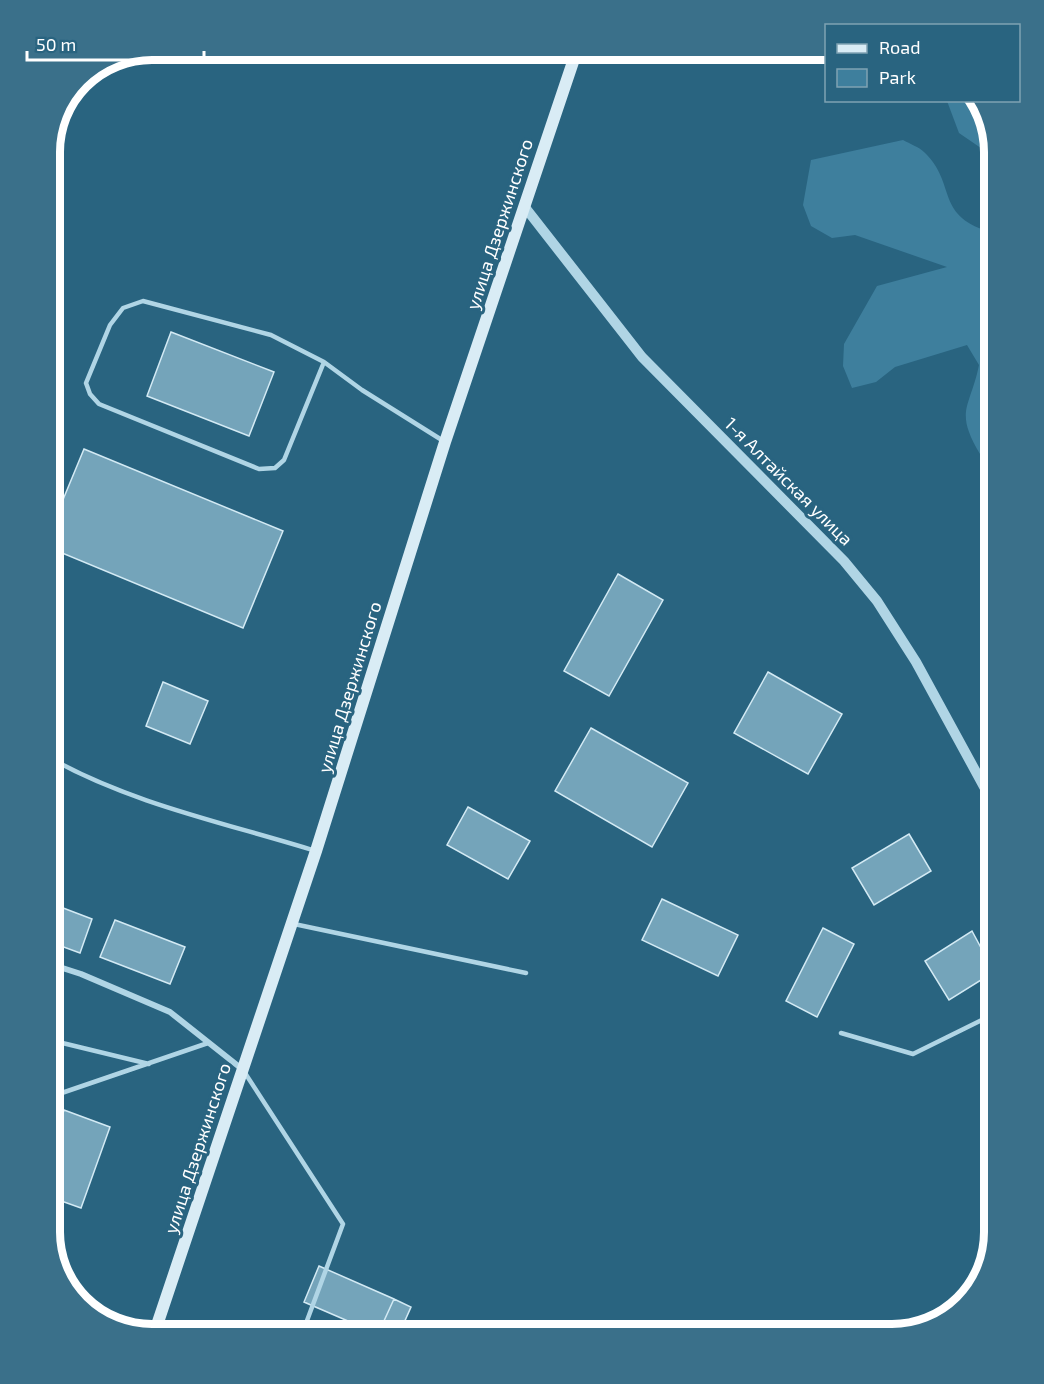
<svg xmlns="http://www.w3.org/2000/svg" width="1044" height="1384" font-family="'Exo 2',sans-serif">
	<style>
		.green { fill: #3e7f9d }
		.building { fill: #74a4ba; stroke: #d3eaf4; stroke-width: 1.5 }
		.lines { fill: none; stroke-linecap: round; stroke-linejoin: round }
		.service { stroke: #b0d5e5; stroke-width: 4.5 }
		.minor { stroke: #b0d5e5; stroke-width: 6 }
		.tertiary { stroke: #b0d5e5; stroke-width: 10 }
		.secondary { stroke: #d9ecf5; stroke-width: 12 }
		.labels { text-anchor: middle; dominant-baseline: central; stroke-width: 6; stroke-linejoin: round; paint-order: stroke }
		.street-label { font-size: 18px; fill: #fff; stroke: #296480 }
		.rim { fill: none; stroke: #fff; stroke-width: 8 }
	</style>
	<rect width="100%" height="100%" fill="#296480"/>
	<path class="green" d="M 947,101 L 979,101 L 994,157 L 959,133 Z
		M 903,140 C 910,144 919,147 924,152 C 958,184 933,217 994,233 L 994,456 L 980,454 C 954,410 970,409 979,365 L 967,345 L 895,367 L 876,382 L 852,388 L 843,366 L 844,344 L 877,286 L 947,267 L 855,235 L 832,238 L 811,226 L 803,205 L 811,160 Z"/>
	<path class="building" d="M 171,332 L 274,372 L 249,436 L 147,396 Z
		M 84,449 L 283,531 L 243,628 L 50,548 L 50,531 Z
		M 618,574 L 663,600 L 609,696 L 564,671 Z
		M 768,672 L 842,714 L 808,774 L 734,733 Z
		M 163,682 L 208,701 L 190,744 L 146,726 Z
		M 591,728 L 688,783 L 652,847 L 555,791 Z
		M 468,807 L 530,841 L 508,879 L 447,845 Z
		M 909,834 L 931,871 L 874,905 L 852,868 Z
		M 662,899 L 738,935 L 718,976 L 642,940 Z
		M 50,903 L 92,919 L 80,953 L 50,942 Z
		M 115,920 L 185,947 L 170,984 L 100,957 Z
		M 823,928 L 854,944 L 817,1017 L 786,1001 Z
		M 972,931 L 994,972 L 949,1000 L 925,961 Z
		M 50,996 L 57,999 L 50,1022 Z
		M 64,1110 L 110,1127 L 81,1208 L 50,1197 L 50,1152 Z
		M 319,1266 L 394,1299 L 378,1334 L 304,1302 Z
		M 394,1299 L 411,1307 L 399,1334 L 378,1334 Z"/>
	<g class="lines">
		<path class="service" d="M 324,362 L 284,460 L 275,468 L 259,469 L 99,404 L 90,394 L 86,383 L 110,325 L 123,308 L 143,301 L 271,335 L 324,362 L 362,390 L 445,442
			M 50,758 C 132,804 226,823 316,851
			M 294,924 L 526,973
			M 841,1033 L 913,1054 L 994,1014
			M 50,1040 L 149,1064
			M 245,1073 L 343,1224 L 302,1334
			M 50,1097 L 208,1043"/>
		<path class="minor" d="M 50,964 L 81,974 L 170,1012 L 242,1069"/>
		<path class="tertiary" d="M 524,206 L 642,357 L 844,561 L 877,601 L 916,662 L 994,805"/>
		<path class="secondary" d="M 154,1334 L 316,851 L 445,442 L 577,50"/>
	</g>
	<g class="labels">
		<g class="street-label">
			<text transform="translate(499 224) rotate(-72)">улица Дзержинского</text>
			<text transform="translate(789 481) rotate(45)">1-я Алтайская улица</text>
			<text transform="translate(349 687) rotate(-73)">улица Дзержинского</text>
			<text transform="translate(197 1148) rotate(-72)">улица Дзержинского</text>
		</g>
	</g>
	<path d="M0 0H1044V1384H0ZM152 60H892A92 92 0 0 1 984 152V1232A92 92 0 0 1 892 1324H152A92 92 0 0 1 60 1232V152A92 92 0 0 1 152 60Z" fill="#3a708a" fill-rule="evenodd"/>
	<path class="rim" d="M152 60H892A92 92 0 0 1 984 152V1232A92 92 0 0 1 892 1324H152A92 92 0 0 1 60 1232V152A92 92 0 0 1 152 60Z"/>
	<rect x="825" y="24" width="195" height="78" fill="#296480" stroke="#7fa2b3" stroke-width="1.5"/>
	<rect x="837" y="44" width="30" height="9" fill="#d9ecf5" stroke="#7fa2b3" stroke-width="1.5"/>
	<text x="879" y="54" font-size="18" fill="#ffffff">Road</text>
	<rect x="837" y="69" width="30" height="18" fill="#3e7f9d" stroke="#7fa2b3" stroke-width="1.5"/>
	<text x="879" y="84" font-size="18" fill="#ffffff">Park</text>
	<path d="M27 51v9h177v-9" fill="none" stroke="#ffffff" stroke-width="3"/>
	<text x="36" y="51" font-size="18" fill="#ffffff" stroke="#296480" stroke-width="4.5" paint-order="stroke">50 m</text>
</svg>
